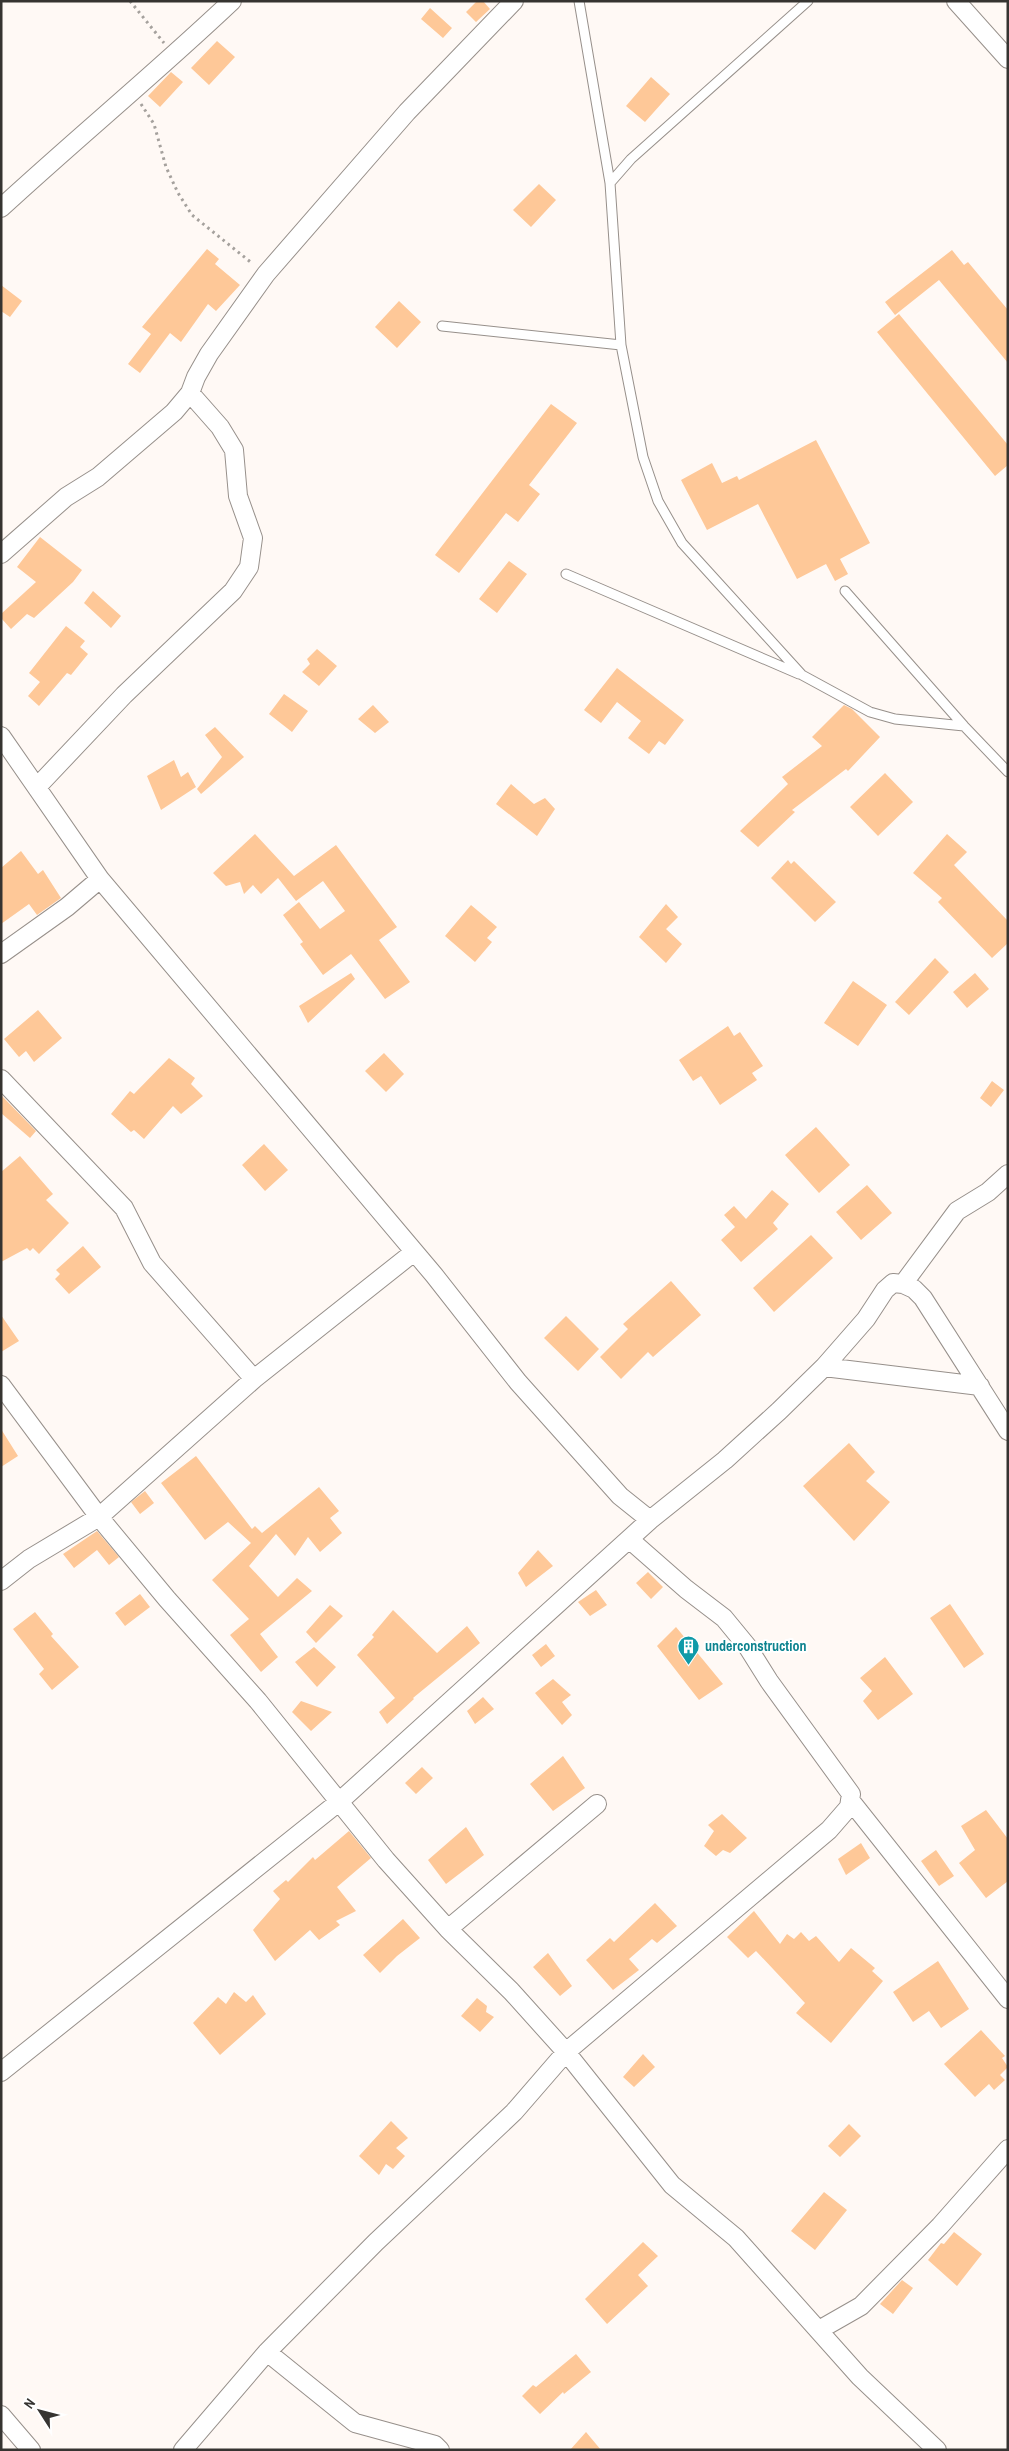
<svg xmlns="http://www.w3.org/2000/svg" width="1009" height="2451" font-family="'Archivo Narrow',sans-serif">
	<style>
		.building { fill: #fec898 }
		.lines { fill: none; stroke-linecap: round; stroke-linejoin: round }
		.service-casing { stroke: #97908b; stroke-width: 11 }
		.minor-casing { stroke: #97908b; stroke-width: 20 }
		.path { stroke: #a5a19d; stroke-width: 3; stroke-dasharray: 2.5 4; stroke-linecap: butt }
		.service { stroke: #fff; stroke-width: 9 }
		.minor { stroke: #fff; stroke-width: 18 }
		.labels { text-anchor: middle; dominant-baseline: central; stroke-width: 4; stroke-linejoin: round; paint-order: stroke }
		.culture-label { font-size: 14px; font-weight: bold; fill: #0d838f; stroke: #fff; text-anchor: start }
	</style>
	<rect width="100%" height="100%" fill="#fff9f5"/>
	<path class="building" d="M 477,1 L 483,1 L 490,9 L 476,22 L 466,12 Z
		M 430,8 L 452,28 L 443,38 L 421,19 Z
		M 217,41 L 235,57 L 209,85 L 191,68 Z
		M 171,72 L 183,82 L 160,107 L 148,96 Z
		M 651,77 L 670,94 L 645,122 L 626,106 Z
		M 539,184 L 556,200 L 531,227 L 513,210 Z
		M 207,249 L 219,259 L 215,264 L 240,285 L 216,311 L 208,304 L 181,342 L 170,333 L 140,373 L 128,364 L 151,334 L 142,327 Z
		M 952,250 L 964,265 L 968,262 L 1008,310 L 1008,363 L 939,280 L 895,315 L 885,302 Z
		M 1,285 L 22,301 L 10,317 L 1,311 Z
		M 399,301 L 421,322 L 397,348 L 375,327 Z
		M 899,314 L 1008,445 L 1008,465 L 995,476 L 877,332 Z
		M 551,404 L 577,423 L 529,485 L 540,494 L 518,522 L 506,513 L 459,573 L 435,555 Z
		M 816,440 L 870,543 L 840,559 L 848,574 L 835,581 L 826,564 L 797,579 L 758,504 L 707,530 L 681,480 L 712,463 L 722,483 L 737,476 L 739,480 Z
		M 40,537 L 82,570 L 73,582 L 34,618 L 27,614 L 11,629 L 1,618 L 1,614 L 36,582 L 17,567 Z
		M 509,561 L 527,574 L 497,613 L 479,599 Z
		M 93,591 L 121,616 L 111,628 L 84,603 Z
		M 66,626 L 85,641 L 80,647 L 88,654 L 71,675 L 67,673 L 39,706 L 28,696 L 40,682 L 29,673 Z
		M 317,649 L 337,666 L 319,686 L 302,672 L 310,664 L 307,659 Z
		M 617,668 L 684,720 L 665,745 L 659,741 L 649,754 L 628,738 L 641,721 L 617,702 L 601,723 L 584,710 Z
		M 284,694 L 308,711 L 292,732 L 269,714 Z
		M 373,705 L 389,722 L 375,733 L 358,719 Z
		M 844,705 L 852,709 L 880,737 L 848,771 L 846,769 L 792,810 L 795,812 L 758,847 L 740,831 L 788,784 L 782,777 L 822,746 L 812,737 Z
		M 215,727 L 244,757 L 201,794 L 197,789 L 222,757 L 205,735 Z
		M 174,760 L 181,777 L 188,772 L 196,787 L 161,810 L 147,776 Z
		M 885,773 L 913,802 L 878,836 L 850,807 Z
		M 511,784 L 534,804 L 545,798 L 555,809 L 537,836 L 496,804 Z
		M 255,834 L 294,876 L 336,845 L 397,927 L 379,940 L 410,982 L 385,999 L 351,954 L 323,975 L 300,944 L 303,942 L 283,915 L 299,902 L 320,929 L 345,911 L 323,881 L 296,901 L 278,878 L 261,894 L 253,885 L 244,894 L 240,882 L 226,886 L 213,873 Z
		M 947,834 L 967,852 L 954,865 L 1008,921 L 1008,943 L 992,958 L 938,902 L 942,898 L 913,873 Z
		M 21,851 L 38,874 L 43,870 L 61,898 L 37,915 L 29,904 L 1,924 L 1,868 Z
		M 788,860 L 791,864 L 794,861 L 836,902 L 815,922 L 771,878 Z
		M 666,904 L 678,917 L 666,929 L 682,944 L 666,963 L 639,937 Z
		M 471,905 L 497,927 L 487,938 L 492,942 L 475,962 L 445,936 Z
		M 935,958 L 949,972 L 909,1015 L 895,1002 Z
		M 351,973 L 355,979 L 308,1023 L 299,1006 Z
		M 975,973 L 989,989 L 967,1008 L 953,992 Z
		M 853,981 L 887,1005 L 858,1046 L 824,1023 Z
		M 38,1010 L 62,1038 L 34,1062 L 26,1051 L 19,1057 L 4,1039 Z
		M 728,1026 L 734,1036 L 740,1032 L 763,1066 L 752,1073 L 757,1080 L 720,1105 L 701,1076 L 693,1081 L 679,1060 Z
		M 384,1053 L 404,1074 L 386,1092 L 365,1071 Z
		M 169,1058 L 195,1078 L 191,1084 L 203,1096 L 181,1114 L 173,1106 L 144,1139 L 134,1130 L 131,1132 L 111,1114 L 130,1091 L 134,1094 Z
		M 992,1081 L 1004,1090 L 991,1107 L 980,1098 Z
		M 1,1095 L 36,1131 L 30,1138 L 1,1113 Z
		M 816,1127 L 850,1165 L 819,1193 L 785,1155 Z
		M 264,1144 L 288,1170 L 265,1191 L 242,1165 Z
		M 20,1156 L 53,1194 L 46,1200 L 69,1223 L 39,1254 L 33,1248 L 30,1251 L 27,1248 L 1,1262 L 1,1172 Z
		M 867,1185 L 892,1213 L 861,1240 L 836,1212 Z
		M 772,1190 L 789,1204 L 773,1223 L 778,1229 L 741,1262 L 721,1240 L 735,1227 L 724,1215 L 734,1206 L 746,1219 Z
		M 811,1235 L 833,1258 L 774,1312 L 753,1288 Z
		M 83,1246 L 101,1267 L 69,1294 L 55,1279 L 60,1274 L 56,1270 Z
		M 671,1281 L 701,1315 L 653,1357 L 648,1352 L 621,1379 L 600,1357 L 628,1329 L 623,1324 Z
		M 1,1315 L 19,1341 L 1,1352 Z
		M 566,1316 L 599,1349 L 578,1371 L 544,1338 Z
		M 1,1429 L 18,1456 L 1,1467 Z
		M 849,1443 L 875,1472 L 866,1481 L 890,1502 L 854,1541 L 803,1486 Z
		M 196,1456 L 252,1529 L 255,1526 L 262,1533 L 319,1487 L 339,1511 L 330,1518 L 342,1533 L 320,1552 L 308,1537 L 295,1556 L 276,1534 L 249,1566 L 278,1597 L 297,1578 L 312,1591 L 260,1634 L 278,1657 L 261,1672 L 230,1635 L 249,1619 L 212,1580 L 251,1543 L 228,1522 L 205,1540 L 161,1483 Z
		M 145,1491 L 154,1503 L 140,1514 L 131,1502 Z
		M 97,1531 L 119,1557 L 109,1565 L 97,1550 L 74,1568 L 63,1554 Z
		M 538,1550 L 553,1566 L 526,1587 L 518,1573 Z
		M 648,1572 L 663,1587 L 651,1599 L 636,1583 Z
		M 596,1590 L 607,1605 L 590,1616 L 578,1602 Z
		M 140,1594 L 150,1607 L 125,1626 L 115,1613 Z
		M 950,1604 L 984,1654 L 964,1668 L 930,1618 Z
		M 330,1605 L 343,1616 L 316,1643 L 306,1632 Z
		M 393,1610 L 437,1653 L 467,1626 L 480,1643 L 413,1698 L 414,1699 L 387,1724 L 379,1712 L 395,1698 L 357,1655 L 374,1637 L 372,1635 Z
		M 35,1612 L 53,1634 L 51,1636 L 79,1667 L 52,1690 L 39,1674 L 44,1669 L 13,1629 Z
		M 676,1627 L 723,1684 L 699,1700 L 657,1646 Z
		M 546,1644 L 555,1656 L 541,1667 L 532,1655 Z
		M 314,1647 L 336,1667 L 317,1687 L 295,1662 Z
		M 885,1657 L 913,1694 L 878,1720 L 863,1701 L 872,1691 L 860,1678 Z
		M 553,1679 L 571,1695 L 562,1702 L 572,1715 L 562,1725 L 535,1693 Z
		M 483,1697 L 494,1709 L 475,1724 L 467,1711 Z
		M 301,1701 L 332,1712 L 311,1731 L 292,1712 Z
		M 563,1756 L 585,1788 L 553,1811 L 530,1784 Z
		M 422,1767 L 433,1778 L 416,1794 L 405,1783 Z
		M 986,1810 L 1008,1839 L 1008,1881 L 986,1898 L 959,1863 L 975,1850 L 961,1826 Z
		M 722,1814 L 747,1838 L 730,1853 L 723,1850 L 716,1856 L 704,1846 L 714,1831 L 708,1825 Z
		M 466,1827 L 484,1855 L 446,1884 L 428,1860 Z
		M 349,1831 L 371,1858 L 337,1887 L 356,1911 L 336,1921 L 340,1925 L 319,1940 L 310,1930 L 275,1961 L 253,1930 L 280,1899 L 273,1891 L 286,1880 L 288,1882 L 313,1857 L 315,1860 Z
		M 861,1843 L 870,1858 L 846,1875 L 838,1859 Z
		M 936,1850 L 954,1876 L 939,1886 L 921,1861 Z
		M 655,1903 L 677,1926 L 657,1943 L 652,1939 L 629,1959 L 639,1970 L 613,1990 L 586,1960 L 610,1938 L 614,1942 Z
		M 754,1911 L 780,1944 L 787,1934 L 794,1939 L 801,1932 L 809,1941 L 816,1936 L 839,1962 L 851,1948 L 875,1968 L 872,1971 L 883,1981 L 831,2043 L 796,2013 L 805,2003 L 756,1951 L 748,1958 L 727,1937 Z
		M 403,1919 L 420,1938 L 397,1956 L 380,1973 L 363,1955 Z
		M 548,1953 L 572,1986 L 560,1996 L 533,1967 Z
		M 938,1961 L 969,2009 L 941,2028 L 929,2011 L 913,2022 L 893,1992 Z
		M 234,1992 L 246,2002 L 253,1995 L 266,2014 L 220,2055 L 193,2023 L 218,1997 L 226,2004 Z
		M 477,1998 L 487,2006 L 486,2012 L 494,2017 L 480,2032 L 461,2016 Z
		M 981,2030 L 1005,2056 L 1002,2058 L 1008,2067 L 1000,2075 L 1005,2080 L 994,2090 L 989,2084 L 975,2097 L 944,2064 Z
		M 643,2054 L 655,2067 L 634,2087 L 623,2077 Z
		M 391,2121 L 408,2138 L 396,2148 L 405,2156 L 393,2169 L 386,2164 L 379,2175 L 359,2156 Z
		M 849,2124 L 861,2136 L 840,2157 L 828,2146 Z
		M 824,2192 L 847,2210 L 815,2250 L 791,2231 Z
		M 954,2232 L 982,2254 L 957,2286 L 928,2260 L 941,2243 L 944,2244 Z
		M 643,2242 L 658,2256 L 638,2275 L 648,2286 L 607,2324 L 585,2299 Z
		M 902,2280 L 913,2288 L 893,2314 L 880,2304 Z
		M 576,2354 L 591,2372 L 564,2394 L 563,2392 L 540,2414 L 522,2396 L 533,2385 L 536,2387 Z
		M 586,2432 L 601,2450 L 570,2450 Z"/>
	<g class="lines">
		<defs>
			<path id="service" d="M 579,1 L 610,183 L 621,345 L 643,457 L 658,501 L 682,543 L 802,675 L 870,712 L 895,719 L 964,726
				M 610,183 L 631,159 L 808,1
				M 442,326 L 621,345
				M 566,574 L 799,674
				M 845,591 L 964,726 L 1008,772"/>
			<path id="minor" d="M 956,1 L 1008,59
				M 1,208 C 77,138 157,72 232,1
				M 1,554 L 66,497 L 98,477 L 174,412 L 190,393 L 196,377 L 209,354 L 266,274 L 407,112 L 514,1
				M 1,736 L 100,879 L 434,1275 L 518,1382 L 620,1496 L 650,1520
				M 37,787 L 124,695 L 233,591 L 249,567 L 253,538 L 238,496 L 234,450 L 220,427 L 190,393
				M 1,954 L 67,907 L 100,879
				M 1,1079 L 124,1208 L 152,1263 L 254,1379
				M 903,1284 L 957,1211 L 988,1192 L 1008,1174
				M 824,1367 L 980,1386
				M 1,1385 L 99,1517 L 167,1599 L 258,1701 L 386,1860 L 448,1929 L 511,1991 L 566,2052 L 672,2185 L 736,2238 L 860,2377 L 937,2450
				M 1,1581 L 29,1559 L 99,1517 L 254,1379 L 414,1252
				M 850,1800 L 1008,1999
				M 448,1929 L 597,1804
				M 1,2072 L 340,1801 L 650,1520 L 725,1460 L 779,1411 L 824,1367 L 866,1319 L 885,1290 L 893,1283 L 903,1284 L 914,1289 L 923,1298 L 1008,1431
				M 819,2330 L 861,2306 L 940,2226 L 1008,2149
				M 267,2352 L 355,2423 L 435,2445 L 440,2450
				M 1,2415 L 31,2450
				M 183,2450 L 267,2352 L 376,2242 L 514,2112 L 566,2052 L 829,1830 L 849,1807 L 851,1794 L 769,1681 L 747,1646 L 724,1618 L 686,1589 L 629,1539"/>
		</defs>
		<use href="#service" class="service-casing"/>
		<use href="#minor" class="minor-casing"/>
		<path class="path" d="M 130,1 L 164,43
			M 141,104 L 154,124 L 166,167 L 178,193 L 192,215 L 253,264"/>
		<use href="#service" class="service"/>
		<use href="#minor" class="minor"/>
	</g>
	<defs>
		<symbol id="building-pin" viewBox="-11 -11 22 30"><path d="M0 17L-7.5 6A9.5 9.5 0 1 1 7.5 6Z" fill="#0f9aa8" stroke="#fff"/><path d="M-4-6H4V6H1V3H-1V6H-4ZM-2.5-4.3h1.7v1.8h-1.7ZM.8-4.3h1.7v1.8H.8ZM-2.5-1h1.7V.8h-1.7ZM.8-1h1.7V.8H.8Z" fill="#fff"/></symbol>
	</defs>
	<g fill-rule="evenodd">
		<use href="#building-pin" x="676" y="1634" width="25" height="34"/>
	</g>
	<g class="labels">
		<g class="culture-label">
			<text x="705" y="1646">underconstruction</text>
		</g>
	</g>
	<rect width="1009" height="2451" fill="none" stroke="#363431" stroke-width="5"/>
	<g transform="translate(40 2411) rotate(306)" stroke="#ffffff" stroke-width="4" paint-order="stroke">
	<path d="M0-4L9 19L0 12L-9 19Z" fill="#363431"/>
	<text y="-8" font-size="14" font-weight="bold" text-anchor="middle" fill="#363431">N</text>
	</g>
</svg>
